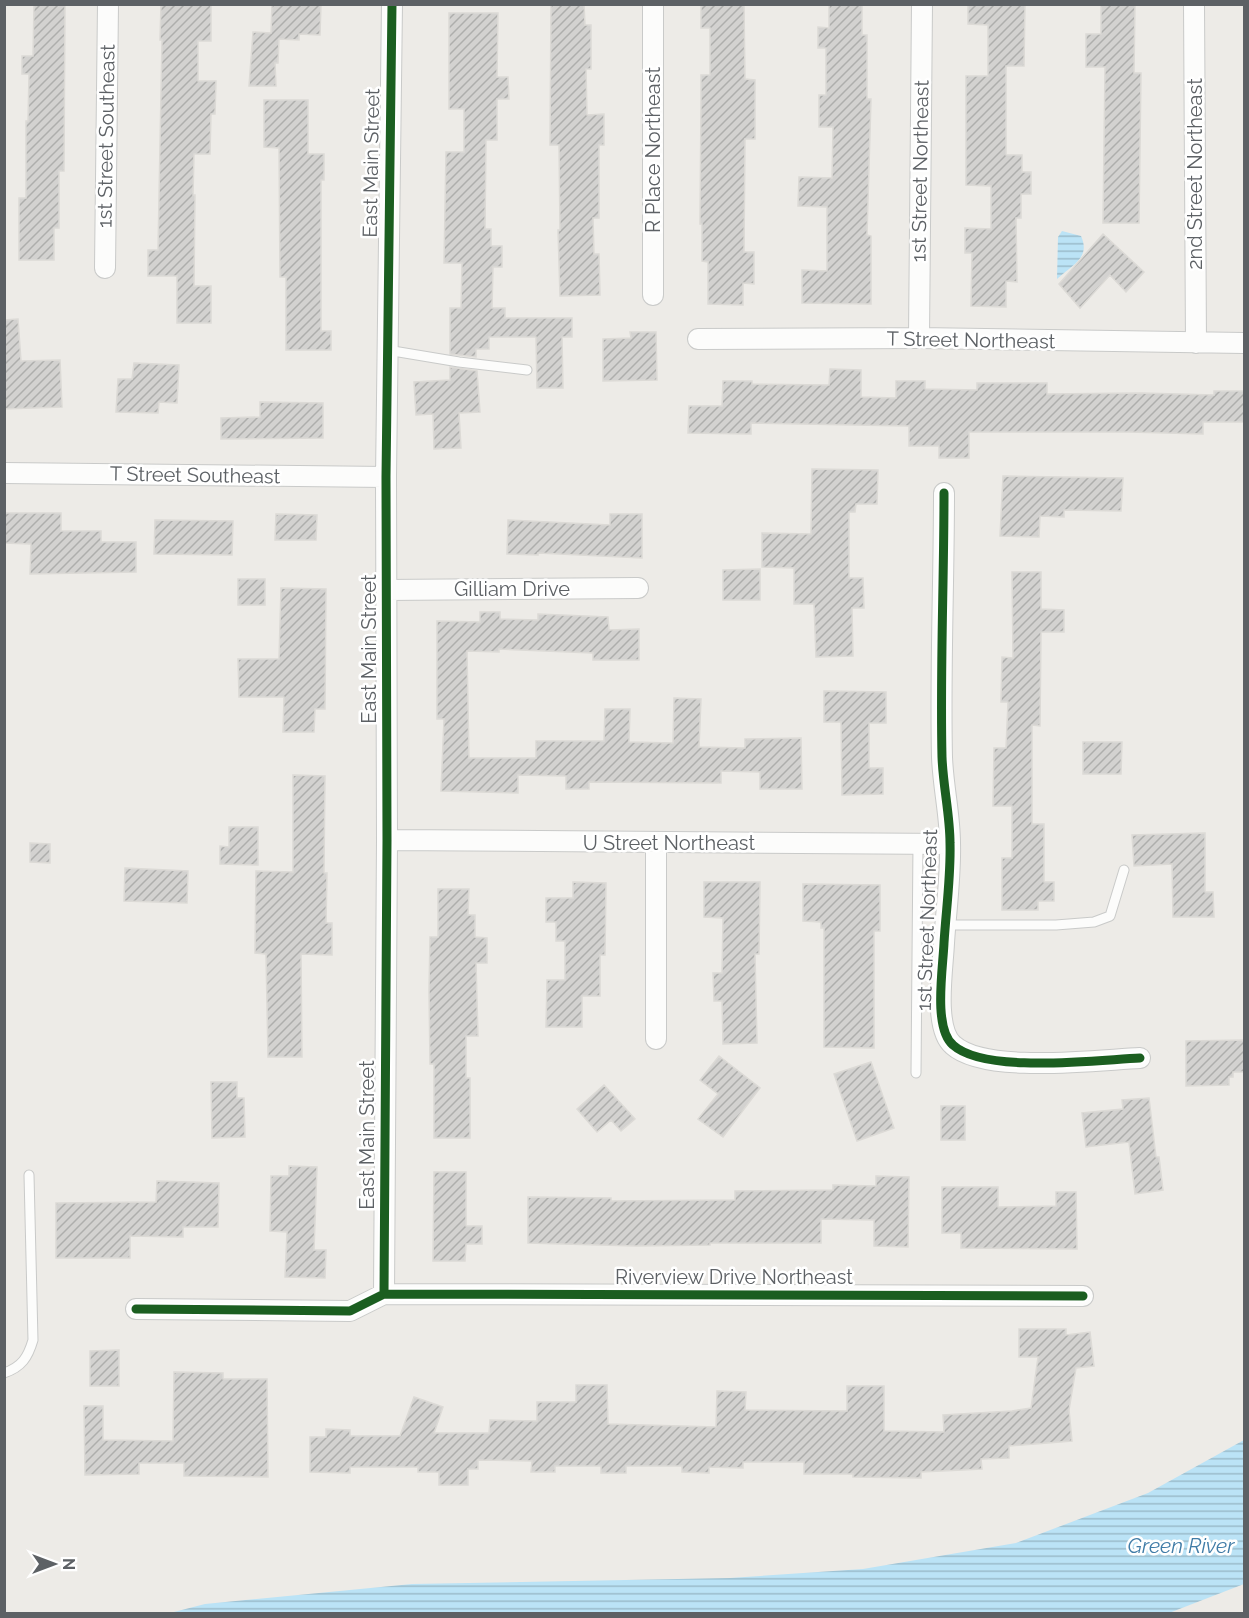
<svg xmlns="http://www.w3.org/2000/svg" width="1249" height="1618" font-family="Raleway,sans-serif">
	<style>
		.water { fill: url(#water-rules) }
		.building { fill: url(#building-hatch); stroke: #dcdad6; stroke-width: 1.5 }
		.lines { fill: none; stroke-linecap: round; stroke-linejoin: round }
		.service-casing { stroke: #c9cac9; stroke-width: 11 }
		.minor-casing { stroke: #c9cac9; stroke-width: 22 }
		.service { stroke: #fcfcfb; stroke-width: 9 }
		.minor { stroke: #fcfcfb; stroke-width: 20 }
		.cycleway-casing { stroke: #fff; stroke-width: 13 }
		.cycleway { stroke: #1b5e20; stroke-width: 9 }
		.labels { text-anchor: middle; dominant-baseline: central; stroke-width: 5; stroke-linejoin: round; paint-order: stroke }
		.street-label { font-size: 20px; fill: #5d6165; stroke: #fff }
		.water-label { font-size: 21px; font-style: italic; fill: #407ca7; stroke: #fff }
	</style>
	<defs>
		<pattern id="water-rules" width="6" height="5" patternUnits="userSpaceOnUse" patternTransform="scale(1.5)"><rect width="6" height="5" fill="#bbe3f6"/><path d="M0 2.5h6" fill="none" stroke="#9bbbcb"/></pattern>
		<pattern id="building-hatch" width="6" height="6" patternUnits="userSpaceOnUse" patternTransform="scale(1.5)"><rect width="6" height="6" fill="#d3d2d0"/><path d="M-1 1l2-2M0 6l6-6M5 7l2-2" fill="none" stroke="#aeaeac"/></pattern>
	</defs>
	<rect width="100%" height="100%" fill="#edebe7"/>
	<path class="water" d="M 1062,231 L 1081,236 C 1091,258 1072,265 1057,279 L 1058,237 Z
		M 1244,1440 L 1244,1584 L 1169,1613 L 170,1613 L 205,1604 L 412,1584 L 730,1578 L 863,1569 L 1016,1543 L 1148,1493 Z"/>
	<path class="building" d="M 34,4 L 65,4 L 64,171 L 59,171 L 59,228 L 54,228 L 54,260 L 19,260 L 19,198 L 26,198 L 26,121 L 28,121 L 29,74 L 22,74 L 22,56 L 33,56 Z
		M 161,4 L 211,5 L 211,41 L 198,41 L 198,81 L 216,81 L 215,114 L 211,114 L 210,154 L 194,154 L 193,195 L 195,195 L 194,286 L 211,286 L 211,323 L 177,323 L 177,276 L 148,276 L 148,250 L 158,250 L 162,40 L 160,40 Z
		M 272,4 L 321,4 L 320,35 L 299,34 L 299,40 L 279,39 L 278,63 L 275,63 L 276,86 L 249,86 L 253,32 L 271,33 Z
		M 551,4 L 584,4 L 585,25 L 591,25 L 591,69 L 586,69 L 587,115 L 604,114 L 604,145 L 599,145 L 599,218 L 593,218 L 594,254 L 599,254 L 600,295 L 560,296 L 558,230 L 560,230 L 559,145 L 550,145 Z
		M 701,4 L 744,4 L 745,79 L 755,80 L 755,139 L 745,139 L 744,252 L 754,252 L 754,284 L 743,283 L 743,305 L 708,304 L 708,262 L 702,261 L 702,224 L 700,224 L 701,102 L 701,75 L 710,75 L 710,28 L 701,28 Z
		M 829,4 L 862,4 L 862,35 L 867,35 L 867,99 L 871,99 L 867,235 L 871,236 L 871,304 L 802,303 L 802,270 L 827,271 L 827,207 L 798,206 L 799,177 L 832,178 L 833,127 L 819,127 L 819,95 L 826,95 L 826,48 L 818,48 L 818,27 L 829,28 Z
		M 968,4 L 1025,4 L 1024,66 L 1006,66 L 1006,155 L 1022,155 L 1022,172 L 1031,172 L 1031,194 L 1021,194 L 1021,218 L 1016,218 L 1017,282 L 1006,281 L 1006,307 L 971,306 L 972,253 L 965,253 L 965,228 L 991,229 L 991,186 L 966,185 L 966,76 L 988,76 L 988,25 L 968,24 Z
		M 1101,4 L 1135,4 L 1134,73 L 1141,73 L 1139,223 L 1103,223 L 1105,67 L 1086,67 L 1086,34 L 1101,34 Z
		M 449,13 L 498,13 L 497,77 L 508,77 L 509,99 L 497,99 L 497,140 L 486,140 L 485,229 L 491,229 L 491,246 L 502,246 L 502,267 L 493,267 L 492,308 L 505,308 L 505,318 L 572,318 L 572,337 L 562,337 L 563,388 L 537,388 L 536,337 L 489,337 L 489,349 L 476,349 L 476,357 L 450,354 L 450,308 L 461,308 L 462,263 L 444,263 L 446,152 L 464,152 L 464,109 L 449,109 Z
		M 264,100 L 308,100 L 308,154 L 324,154 L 324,180 L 321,180 L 321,331 L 331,331 L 331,350 L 286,350 L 286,277 L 280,277 L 279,148 L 264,147 Z
		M 1103,234 L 1144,272 L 1126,292 L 1110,275 L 1080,308 L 1059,284 Z
		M 18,319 L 21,361 L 60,360 L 62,407 L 4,409 L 4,320 Z
		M 630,332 L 656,332 L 657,380 L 603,381 L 603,339 L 631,338 Z
		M 134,363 L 179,365 L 177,403 L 159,402 L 158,413 L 116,412 L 118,379 L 132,379 Z
		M 450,367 L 477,371 L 480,412 L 459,413 L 461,448 L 434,449 L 433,414 L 416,415 L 414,382 L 450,380 Z
		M 830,369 L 861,370 L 861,397 L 896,398 L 896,381 L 925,381 L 925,389 L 977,390 L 977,383 L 1047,383 L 1047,394 L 1141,393 L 1214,395 L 1214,391 L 1245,391 L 1245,422 L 1203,422 L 1203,434 L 1129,432 L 969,432 L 969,458 L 939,458 L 939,446 L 909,446 L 909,426 L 751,423 L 751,434 L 688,433 L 689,406 L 722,406 L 723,381 L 752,381 L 752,384 L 829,385 Z
		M 260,402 L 323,403 L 323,438 L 221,439 L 221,418 L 260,417 Z
		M 812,469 L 878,470 L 877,504 L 856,504 L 855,512 L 849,512 L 849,578 L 863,578 L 864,608 L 852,608 L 853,656 L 816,657 L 814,604 L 794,604 L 794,568 L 762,567 L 762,533 L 811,534 Z
		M 1003,476 L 1123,478 L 1121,511 L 1064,510 L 1064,517 L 1040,516 L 1039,537 L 1000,536 Z
		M 4,513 L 61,513 L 61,531 L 101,531 L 101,542 L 136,542 L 136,572 L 30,574 L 31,544 L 4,543 Z
		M 276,514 L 317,515 L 316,540 L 275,540 Z
		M 610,514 L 642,514 L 642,558 L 538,553 L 538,555 L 507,554 L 508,520 L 610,525 Z
		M 155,520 L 233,521 L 232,555 L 154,554 Z
		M 760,569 L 760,600 L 723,600 L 723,570 Z
		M 1012,572 L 1041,572 L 1041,609 L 1064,610 L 1064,632 L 1041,632 L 1040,726 L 1032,725 L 1032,824 L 1044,824 L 1044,882 L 1054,882 L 1054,901 L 1038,901 L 1038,910 L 1002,910 L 1002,858 L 1012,858 L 1012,806 L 993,806 L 994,748 L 1006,748 L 1008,702 L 1001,702 L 1002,657 L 1013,658 Z
		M 238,579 L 265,579 L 265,605 L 238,605 Z
		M 281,588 L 326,589 L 325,709 L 315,709 L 314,732 L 283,732 L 284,697 L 239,697 L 238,659 L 279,659 Z
		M 480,612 L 500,612 L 500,619 L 538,620 L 538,614 L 608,617 L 609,630 L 639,629 L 639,660 L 593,660 L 593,653 L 499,649 L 499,652 L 467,651 L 469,758 L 536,758 L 536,741 L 604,741 L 605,709 L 630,709 L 629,742 L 673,743 L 674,698 L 701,699 L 699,747 L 745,748 L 745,739 L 801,738 L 802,789 L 760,789 L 760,772 L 721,771 L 721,783 L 589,782 L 589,789 L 566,789 L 566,776 L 518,775 L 518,793 L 441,791 L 444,719 L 437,719 L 437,621 L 480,622 Z
		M 824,691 L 886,692 L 886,723 L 869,723 L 869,768 L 883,768 L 883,794 L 842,795 L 841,722 L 824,722 Z
		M 1083,742 L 1122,742 L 1121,774 L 1083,774 Z
		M 293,775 L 325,776 L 324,873 L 327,873 L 326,923 L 332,923 L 332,955 L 301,954 L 302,1057 L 268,1057 L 266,954 L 255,953 L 256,871 L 293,872 Z
		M 229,827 L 258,827 L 258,865 L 220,864 L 220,846 L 229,847 Z
		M 1205,833 L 1205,892 L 1213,892 L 1214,917 L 1173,917 L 1172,864 L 1134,866 L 1132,835 Z
		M 30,843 L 50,844 L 50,863 L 30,862 Z
		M 125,868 L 188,871 L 187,903 L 124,901 Z
		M 573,882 L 606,883 L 605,955 L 600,955 L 600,996 L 582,996 L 582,1027 L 546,1027 L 547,980 L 565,980 L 565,941 L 556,941 L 556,922 L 546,922 L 546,898 L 573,898 Z
		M 704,882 L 760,882 L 759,954 L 755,954 L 757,1043 L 723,1044 L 722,1001 L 714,1001 L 713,973 L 722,973 L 723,918 L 704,917 Z
		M 803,884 L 880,885 L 880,931 L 874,931 L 874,1048 L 824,1047 L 824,928 L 821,928 L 821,922 L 803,921 Z
		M 438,889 L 469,889 L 468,915 L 475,915 L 475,937 L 487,938 L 487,963 L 476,963 L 478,1036 L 466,1036 L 466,1078 L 470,1078 L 470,1138 L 434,1138 L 434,1064 L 430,1064 L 429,990 L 430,937 L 438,937 Z
		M 1245,1040 L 1245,1072 L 1233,1072 L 1233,1077 L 1229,1077 L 1229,1085 L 1186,1086 L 1186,1041 Z
		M 719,1056 L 760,1088 L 723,1137 L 698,1119 L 718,1094 L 700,1080 Z
		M 871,1062 L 894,1128 L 857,1141 L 834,1074 Z
		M 211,1082 L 237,1082 L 237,1098 L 244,1098 L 245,1137 L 212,1138 Z
		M 604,1085 L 635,1119 L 621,1131 L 611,1120 L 597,1132 L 577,1109 Z
		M 1149,1098 L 1156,1157 L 1159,1157 L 1163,1190 L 1135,1194 L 1129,1142 L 1086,1147 L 1082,1113 L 1123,1109 L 1122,1100 Z
		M 941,1106 L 965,1106 L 965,1140 L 941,1140 Z
		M 289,1166 L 317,1167 L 314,1250 L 326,1250 L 325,1278 L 285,1277 L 287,1232 L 270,1231 L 271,1176 L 289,1176 Z
		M 434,1172 L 466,1172 L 466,1226 L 482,1226 L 482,1244 L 466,1244 L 465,1261 L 433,1261 Z
		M 876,1176 L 909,1177 L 908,1247 L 874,1246 L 874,1220 L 821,1219 L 821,1243 L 710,1243 L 710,1245 L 636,1246 L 528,1243 L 528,1197 L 611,1198 L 611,1201 L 735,1200 L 735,1191 L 833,1190 L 833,1185 L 876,1186 Z
		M 157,1181 L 219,1183 L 218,1227 L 183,1227 L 183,1237 L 130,1236 L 130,1258 L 56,1258 L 56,1203 L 156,1202 Z
		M 942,1187 L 998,1187 L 998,1207 L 1056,1206 L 1056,1192 L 1076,1192 L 1077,1249 L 961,1248 L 961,1233 L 942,1233 Z
		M 1019,1329 L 1066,1329 L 1066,1335 L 1090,1332 L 1094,1366 L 1076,1368 L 1069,1410 L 1072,1441 L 1009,1446 L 1009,1458 L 981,1459 L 982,1469 L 921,1472 L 921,1478 L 853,1477 L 853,1474 L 804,1474 L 804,1462 L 743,1462 L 743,1468 L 709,1467 L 709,1473 L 682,1472 L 682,1466 L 626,1466 L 626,1473 L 601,1473 L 601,1466 L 555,1466 L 555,1472 L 531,1472 L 532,1461 L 478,1460 L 478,1469 L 468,1469 L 468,1485 L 439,1485 L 439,1472 L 418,1472 L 418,1467 L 350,1467 L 350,1473 L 310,1472 L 310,1437 L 326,1437 L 326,1429 L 350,1430 L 350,1436 L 400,1436 L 414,1397 L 443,1407 L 434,1433 L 489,1433 L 490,1420 L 537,1421 L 537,1402 L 576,1402 L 576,1385 L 607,1385 L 608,1424 L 716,1427 L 717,1391 L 746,1392 L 745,1410 L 847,1411 L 847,1386 L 884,1386 L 884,1431 L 944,1432 L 943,1415 L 1012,1411 L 1031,1408 L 1038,1357 L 1019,1357 Z
		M 119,1350 L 119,1386 L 90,1386 L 90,1351 Z
		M 174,1372 L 223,1373 L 223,1379 L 267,1379 L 268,1477 L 184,1476 L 184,1463 L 139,1463 L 139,1474 L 85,1475 L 84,1406 L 103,1406 L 103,1440 L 173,1441 Z"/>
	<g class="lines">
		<defs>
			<path id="service" d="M 387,350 L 459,362 L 527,370
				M 945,925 L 1056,925 L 1094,922 L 1110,916 L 1124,870
				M 916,1073 L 918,844
				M 4,1373 C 22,1367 28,1357 33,1340 L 29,1175"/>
			<path id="minor" d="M 1194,4 L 1196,343
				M 105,268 L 108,4
				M 653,295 L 653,4
				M 919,338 L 922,4
				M 698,339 L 919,338 L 1244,343
				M 4,473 L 386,477
				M 944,493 C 944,581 940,670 942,757 C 943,786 950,815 950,843 C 951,876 946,910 944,943 C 943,968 933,1028 953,1045 C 985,1074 1096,1060 1140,1058
				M 386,590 L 638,588
				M 387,840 L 950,844
				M 656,843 L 656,1039
				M 384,1294 L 387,840 L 386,477 L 392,4
				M 136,1309 L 350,1311 L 384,1294 L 1083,1296"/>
		</defs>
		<use href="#service" class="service-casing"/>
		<use href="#minor" class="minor-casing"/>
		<use href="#service" class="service"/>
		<use href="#minor" class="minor"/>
		<defs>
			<path id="cycleway" d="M 944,493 C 944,581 940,670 942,757 C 943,786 950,815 950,843 C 951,876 946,910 944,943 C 943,968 933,1028 953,1045 C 985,1074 1096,1060 1140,1058
				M 384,1294 L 387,840 L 386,477 L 392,4
				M 136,1309 L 350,1311 L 384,1294 L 1083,1296"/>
		</defs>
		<use href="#cycleway" class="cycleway-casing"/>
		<use href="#cycleway" class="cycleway"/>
	</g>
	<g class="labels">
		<g class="street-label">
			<text transform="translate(106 136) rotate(-89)">1st Street Southeast</text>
			<text transform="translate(653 150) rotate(-90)">R Place Northeast</text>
			<text transform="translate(371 163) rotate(-89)">East Main Street</text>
			<text transform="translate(920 171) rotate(-89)">1st Street Northeast</text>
			<text transform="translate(1195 174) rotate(-90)">2nd Street Northeast</text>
			<text transform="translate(971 340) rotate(1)">T Street Northeast</text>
			<text transform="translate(195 475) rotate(1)">T Street Southeast</text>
			<text x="512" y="589">Gilliam Drive</text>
			<text transform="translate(369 649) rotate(-90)">East Main Street</text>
			<text x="669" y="843">U Street Northeast</text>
			<text transform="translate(927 920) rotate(-88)">1st Street Northeast</text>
			<text transform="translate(367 1135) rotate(-90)">East Main Street</text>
			<text x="734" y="1277">Riverview Drive Northeast</text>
		</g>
		<g class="water-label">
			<text x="1181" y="1545">Green River</text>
		</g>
	</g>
	<rect width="1249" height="1618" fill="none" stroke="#5d6165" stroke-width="12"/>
	<g transform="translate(54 1564) rotate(90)" stroke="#ffffff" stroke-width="4.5" paint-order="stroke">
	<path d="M0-4.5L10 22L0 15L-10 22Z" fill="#5d6165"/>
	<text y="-9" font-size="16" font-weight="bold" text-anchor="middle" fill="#5d6165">N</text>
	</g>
</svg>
